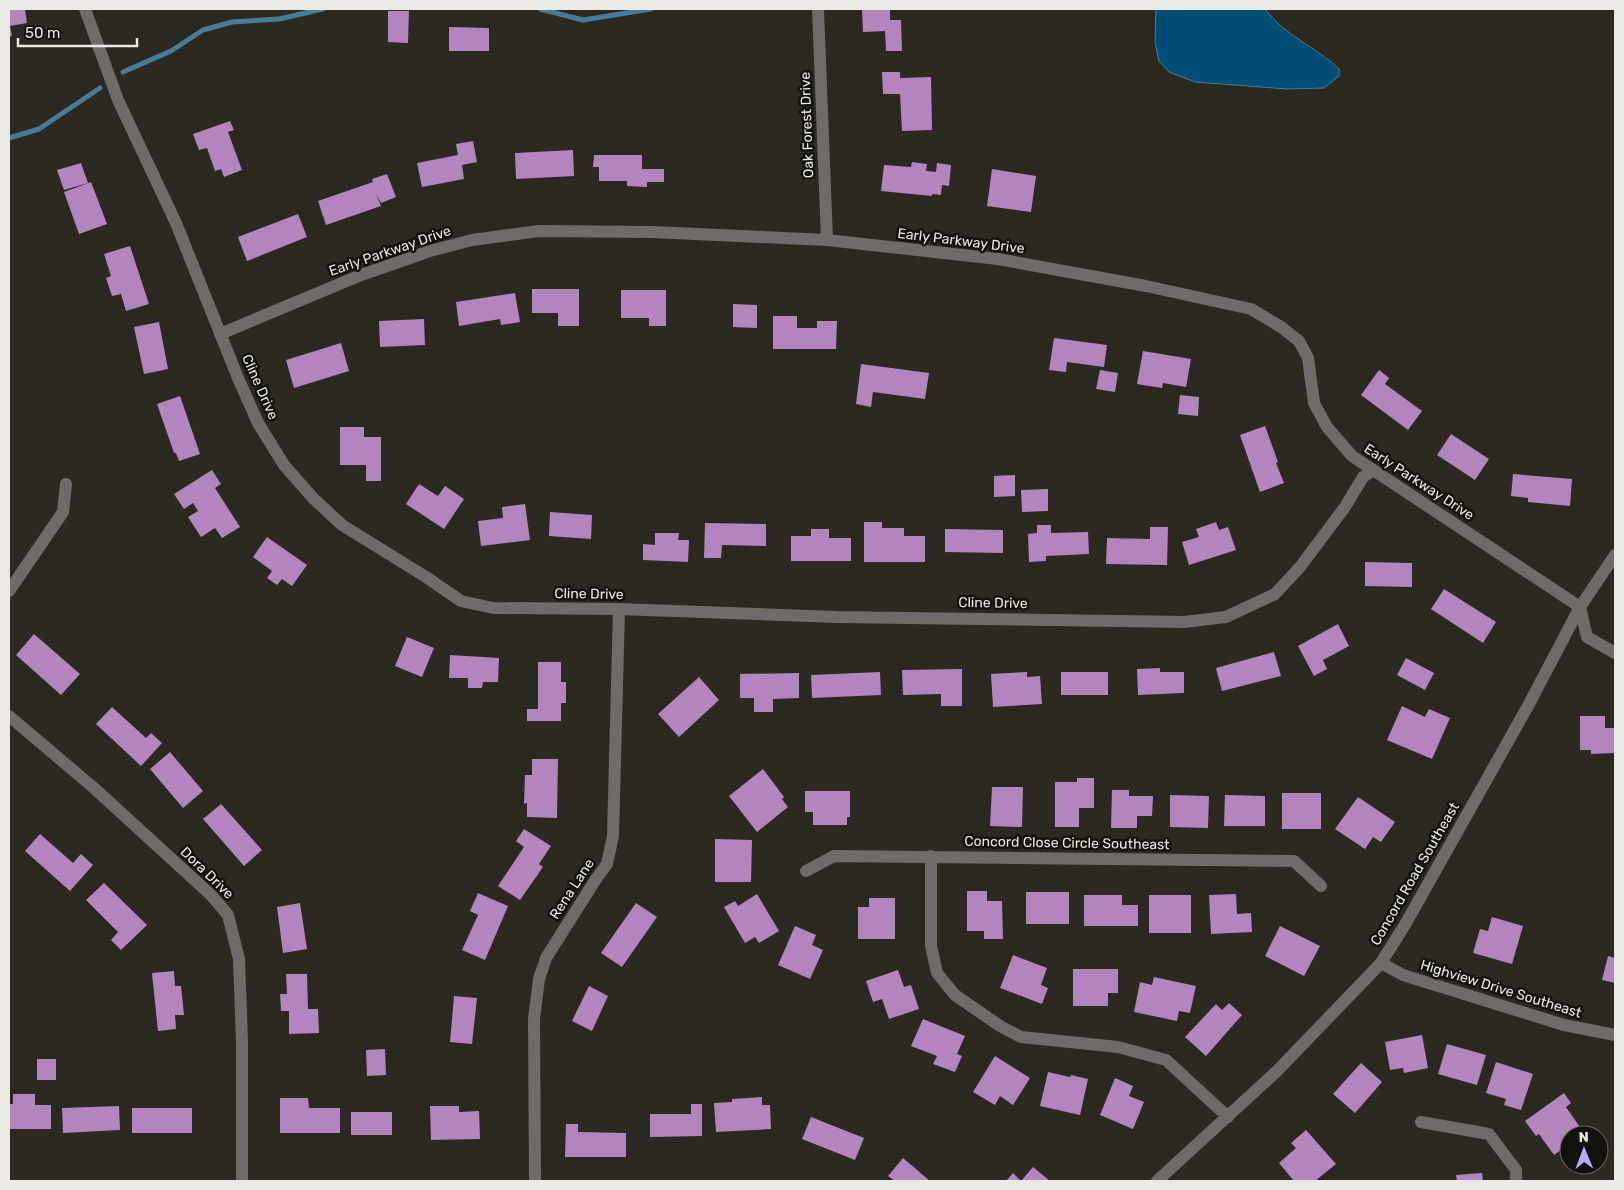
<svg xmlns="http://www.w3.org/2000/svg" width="1624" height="1190" font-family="Rubik,sans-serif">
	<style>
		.water { fill: #004e78; stroke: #467c98 }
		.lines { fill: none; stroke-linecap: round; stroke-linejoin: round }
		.stream { stroke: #467c98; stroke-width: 5 }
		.building { fill: #b385bf }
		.minor { stroke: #6f6b69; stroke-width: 12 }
		.labels { text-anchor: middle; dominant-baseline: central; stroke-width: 5; stroke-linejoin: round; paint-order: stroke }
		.street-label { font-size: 14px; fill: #ebe9e4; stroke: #13120e }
	</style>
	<rect width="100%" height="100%" fill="#2c2921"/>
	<path class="water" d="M 1156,9 L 1265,9 C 1285,36 1315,46 1339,69 L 1339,76 L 1324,88 L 1287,89 L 1195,82 L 1169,72 L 1159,61 L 1155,42 Z"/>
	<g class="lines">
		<path class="stream" d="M 540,9 L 583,20 L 651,9
			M 123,72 L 171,51 L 203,30 L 232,22 L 279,19 L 323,9
			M 9,138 L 39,129 L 100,88"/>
	</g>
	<path class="building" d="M 9,9 L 25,9 L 27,23 L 10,26 L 12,36 L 9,37 Z
		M 862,9 L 890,9 L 890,20 L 901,20 L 902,51 L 886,51 L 885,31 L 863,32 Z
		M 388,11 L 409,11 L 408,43 L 388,42 Z
		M 449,27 L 489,28 L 489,51 L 449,51 Z
		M 882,72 L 900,72 L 900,78 L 931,77 L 932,130 L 902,131 L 900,94 L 883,94 Z
		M 230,121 L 234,130 L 228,132 L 242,170 L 224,177 L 221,169 L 215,171 L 207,148 L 199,150 L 193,134 Z
		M 473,141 L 477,162 L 462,165 L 464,179 L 422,187 L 417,163 L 458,155 L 456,144 Z
		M 573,150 L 574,176 L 516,179 L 515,153 Z
		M 594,155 L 642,155 L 642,169 L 664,169 L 664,182 L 647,182 L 647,187 L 627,186 L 627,181 L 599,181 L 599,167 L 593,167 Z
		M 912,162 L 927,164 L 926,171 L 936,172 L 937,163 L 951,165 L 949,186 L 942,185 L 941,195 L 932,194 L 932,196 L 881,191 L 884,165 L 911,167 Z
		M 81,163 L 88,183 L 64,190 L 57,170 Z
		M 992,169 L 1036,176 L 1031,212 L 987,206 Z
		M 387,174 L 396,197 L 381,203 L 376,193 L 381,206 L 326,225 L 318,201 L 373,182 L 372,179 Z
		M 91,182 L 107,224 L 79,234 L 64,192 Z
		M 298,214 L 307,237 L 247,261 L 238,237 Z
		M 130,246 L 149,304 L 126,311 L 121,294 L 112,296 L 106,278 L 111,276 L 104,254 Z
		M 532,289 L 579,289 L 579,326 L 558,326 L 558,313 L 532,313 Z
		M 621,290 L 666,290 L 666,326 L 649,326 L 649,318 L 621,318 Z
		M 515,293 L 520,322 L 501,325 L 500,319 L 459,326 L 456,302 Z
		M 733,304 L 757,305 L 757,328 L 733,327 Z
		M 773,316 L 797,316 L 797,328 L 817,328 L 817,321 L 837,321 L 836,349 L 773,349 Z
		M 424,319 L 425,345 L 380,347 L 379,321 Z
		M 159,322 L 168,369 L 144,374 L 134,327 Z
		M 1054,338 L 1107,345 L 1104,367 L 1067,362 L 1066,372 L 1049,370 Z
		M 341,343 L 349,371 L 294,388 L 286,360 Z
		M 1143,351 L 1191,359 L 1186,387 L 1163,383 L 1162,388 L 1137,384 Z
		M 861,364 L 929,373 L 925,399 L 873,392 L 871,407 L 856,404 Z
		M 1100,370 L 1118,373 L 1115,392 L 1096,389 Z
		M 1379,370 L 1389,378 L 1385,384 L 1422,411 L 1408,430 L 1361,395 Z
		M 1180,395 L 1199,397 L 1198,416 L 1178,414 Z
		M 180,396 L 200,454 L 179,461 L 176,453 L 174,453 L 157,404 Z
		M 1265,426 L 1278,462 L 1276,463 L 1284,483 L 1260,492 L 1240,435 Z
		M 340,427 L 364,427 L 364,437 L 381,437 L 381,481 L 366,481 L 366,465 L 340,465 Z
		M 1451,434 L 1489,459 L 1475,480 L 1437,455 Z
		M 212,470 L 221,484 L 215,488 L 240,527 L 222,538 L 215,528 L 201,537 L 188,517 L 198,511 L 193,503 L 184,509 L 174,494 Z
		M 1513,474 L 1572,479 L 1570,506 L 1528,502 L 1528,498 L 1511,496 Z
		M 1015,475 L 1015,496 L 994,497 L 994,476 Z
		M 419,484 L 438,496 L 445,486 L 464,499 L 444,529 L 406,504 Z
		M 1048,489 L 1048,511 L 1022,512 L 1021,490 Z
		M 525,504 L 530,540 L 481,546 L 478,521 L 503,518 L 502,507 Z
		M 550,512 L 592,515 L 591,539 L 549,536 Z
		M 864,522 L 882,522 L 882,528 L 904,528 L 904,536 L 925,536 L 925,562 L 864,562 Z
		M 1216,522 L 1219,530 L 1228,527 L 1236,550 L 1189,565 L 1182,542 L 1199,537 L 1196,529 Z
		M 705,523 L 766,524 L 766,546 L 722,545 L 721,558 L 704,558 Z
		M 1037,525 L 1051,525 L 1051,533 L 1088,532 L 1089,554 L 1046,556 L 1046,561 L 1029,562 L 1028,534 L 1037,533 Z
		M 1150,527 L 1168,527 L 1167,565 L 1106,564 L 1107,538 L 1150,539 Z
		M 811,529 L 829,529 L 829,538 L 851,538 L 851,561 L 791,561 L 791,536 L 811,536 Z
		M 945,529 L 1003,530 L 1003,553 L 945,552 Z
		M 655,533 L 679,533 L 678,540 L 689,540 L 688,562 L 643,560 L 643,544 L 655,545 Z
		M 267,537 L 307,565 L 292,586 L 282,579 L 277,585 L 267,578 L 272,571 L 253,557 Z
		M 1365,562 L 1412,563 L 1412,587 L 1365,586 Z
		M 1444,589 L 1496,622 L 1483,643 L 1431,609 Z
		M 1338,624 L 1349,646 L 1323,660 L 1327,669 L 1314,676 L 1298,646 Z
		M 34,634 L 80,674 L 61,695 L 16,655 Z
		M 407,637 L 434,648 L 422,677 L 395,666 Z
		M 1274,652 L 1281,676 L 1222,691 L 1216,668 Z
		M 450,655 L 499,658 L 498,682 L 483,682 L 482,688 L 468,688 L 468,678 L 449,678 Z
		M 1406,658 L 1434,673 L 1425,690 L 1397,675 Z
		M 538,662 L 561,662 L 561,682 L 566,682 L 566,703 L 561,703 L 561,721 L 527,721 L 527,709 L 538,709 Z
		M 1160,668 L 1160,672 L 1184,672 L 1184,693 L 1138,695 L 1137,669 Z
		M 962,669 L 962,706 L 941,706 L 941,694 L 903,695 L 902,670 Z
		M 880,672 L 881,695 L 812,698 L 811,675 Z
		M 1027,672 L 1027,677 L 1040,676 L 1042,704 L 993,707 L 991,674 Z
		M 1061,672 L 1108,672 L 1108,695 L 1061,695 Z
		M 799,673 L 799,698 L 773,699 L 773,712 L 754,712 L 754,698 L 740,698 L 740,674 Z
		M 699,677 L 719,700 L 679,737 L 658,714 Z
		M 1402,706 L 1425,717 L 1429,709 L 1450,718 L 1432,759 L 1387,740 Z
		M 112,707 L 146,738 L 151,733 L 162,743 L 141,766 L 96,724 Z
		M 1580,716 L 1605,716 L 1605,728 L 1615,728 L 1615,753 L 1591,754 L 1591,750 L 1580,750 Z
		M 170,752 L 203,791 L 183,808 L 150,769 Z
		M 532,759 L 558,759 L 557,818 L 527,817 L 527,803 L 524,804 L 525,775 L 532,775 Z
		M 763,769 L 784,797 L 782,799 L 788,807 L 757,832 L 729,796 Z
		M 1077,778 L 1094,778 L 1094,808 L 1079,808 L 1079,827 L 1055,827 L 1055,782 L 1077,782 Z
		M 992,787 L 1023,787 L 1022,827 L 990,826 Z
		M 1112,790 L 1129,790 L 1129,796 L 1153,796 L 1152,816 L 1137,816 L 1137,828 L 1111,828 Z
		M 805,791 L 850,791 L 850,817 L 847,817 L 847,825 L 813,825 L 813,812 L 805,812 Z
		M 1282,793 L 1321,793 L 1321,829 L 1282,829 Z
		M 1170,795 L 1209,796 L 1208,828 L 1170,827 Z
		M 1225,795 L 1265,796 L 1265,826 L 1224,826 Z
		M 1358,797 L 1395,822 L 1381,842 L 1373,837 L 1365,849 L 1335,829 Z
		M 221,804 L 262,850 L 244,866 L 203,819 Z
		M 524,829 L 551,846 L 539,864 L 543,867 L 520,900 L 498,886 L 524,847 L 516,841 Z
		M 40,834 L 73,863 L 81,854 L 93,865 L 70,891 L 25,851 Z
		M 715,839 L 752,840 L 751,882 L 715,882 Z
		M 104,883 L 147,925 L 121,950 L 111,940 L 118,932 L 86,900 Z
		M 967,891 L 987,891 L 987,901 L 1002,901 L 1003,939 L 984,939 L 984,931 L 967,931 Z
		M 1026,892 L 1069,892 L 1069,924 L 1026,924 Z
		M 478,893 L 508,906 L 485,960 L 462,950 L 478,915 L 470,911 Z
		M 757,894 L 779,931 L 759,943 L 755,937 L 745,943 L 724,907 L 735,901 L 738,906 Z
		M 1236,894 L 1237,914 L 1251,913 L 1252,932 L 1211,934 L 1209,895 Z
		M 1084,895 L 1122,895 L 1122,905 L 1138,905 L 1138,926 L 1084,926 Z
		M 1149,895 L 1191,895 L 1191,933 L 1149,933 Z
		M 869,898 L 895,898 L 895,939 L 858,939 L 858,907 L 869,907 Z
		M 300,903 L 307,949 L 283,953 L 277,907 Z
		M 636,903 L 657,917 L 622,967 L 601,953 Z
		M 1492,917 L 1523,926 L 1512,964 L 1473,953 L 1480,929 L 1488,931 Z
		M 795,926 L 816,935 L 812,945 L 823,950 L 810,979 L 778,965 Z
		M 1280,926 L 1320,946 L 1304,976 L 1265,956 Z
		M 1013,955 L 1047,968 L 1041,985 L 1048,988 L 1042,1004 L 1000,988 Z
		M 1608,956 L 1615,958 L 1615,983 L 1602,980 Z
		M 1073,969 L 1118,969 L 1118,993 L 1108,993 L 1108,1006 L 1073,1006 Z
		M 898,970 L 904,987 L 911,985 L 919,1009 L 889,1019 L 882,999 L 873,1002 L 866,981 Z
		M 174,971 L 175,986 L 181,986 L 184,1015 L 175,1015 L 176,1029 L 158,1031 L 152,973 Z
		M 286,974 L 307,974 L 308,1009 L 318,1009 L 319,1033 L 289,1034 L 289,1011 L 281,1011 L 280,994 L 287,994 Z
		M 1154,977 L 1196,986 L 1190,1013 L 1179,1011 L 1177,1021 L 1134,1012 L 1140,982 L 1152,985 Z
		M 589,986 L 608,996 L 592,1031 L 572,1021 Z
		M 454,996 L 477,998 L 472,1044 L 450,1042 Z
		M 1229,1003 L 1242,1015 L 1206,1056 L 1185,1037 L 1216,1004 L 1222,1010 Z
		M 923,1019 L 965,1036 L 957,1054 L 962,1056 L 955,1072 L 933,1064 L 937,1056 L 911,1046 Z
		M 1422,1035 L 1428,1068 L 1404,1073 L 1403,1068 L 1390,1070 L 1385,1042 Z
		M 1447,1044 L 1486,1055 L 1477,1085 L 1438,1074 Z
		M 385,1049 L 386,1075 L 367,1076 L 366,1050 Z
		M 995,1056 L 1030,1078 L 1013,1105 L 1000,1096 L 995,1105 L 973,1092 Z
		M 37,1059 L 56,1059 L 56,1080 L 37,1080 Z
		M 1496,1062 L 1533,1074 L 1521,1110 L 1504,1105 L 1506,1099 L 1486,1093 Z
		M 1361,1063 L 1382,1082 L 1355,1113 L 1333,1094 Z
		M 1048,1072 L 1070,1077 L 1071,1075 L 1088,1079 L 1080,1115 L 1040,1106 Z
		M 1115,1078 L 1133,1086 L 1129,1096 L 1144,1102 L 1133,1129 L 1100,1115 Z
		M 1564,1093 L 1571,1103 L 1566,1107 L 1584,1133 L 1582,1135 L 1569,1135 L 1569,1144 L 1554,1155 L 1539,1134 L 1536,1136 L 1525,1121 Z
		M 13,1094 L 35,1094 L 35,1105 L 51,1105 L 51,1129 L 9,1129 L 9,1104 L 13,1104 Z
		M 762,1097 L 762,1105 L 770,1105 L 771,1129 L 716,1132 L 714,1103 L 732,1102 L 732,1099 Z
		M 280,1098 L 308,1098 L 309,1108 L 340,1108 L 340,1133 L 280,1133 Z
		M 691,1104 L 702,1104 L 702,1136 L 650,1137 L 650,1114 L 691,1114 Z
		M 119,1106 L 120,1130 L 63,1133 L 62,1108 Z
		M 430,1106 L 459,1106 L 459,1112 L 479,1111 L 480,1139 L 431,1140 Z
		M 132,1108 L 192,1108 L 192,1133 L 132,1133 Z
		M 351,1112 L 392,1112 L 392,1135 L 351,1135 Z
		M 811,1117 L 864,1138 L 855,1160 L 802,1139 Z
		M 566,1124 L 578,1124 L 578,1132 L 626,1133 L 626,1157 L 565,1157 Z
		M 1306,1130 L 1336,1164 L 1315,1181 L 1294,1181 L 1279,1163 L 1296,1148 L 1291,1143 Z
		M 903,1158 L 930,1181 L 895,1181 L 888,1176 Z
		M 1033,1167 L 1050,1181 L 1006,1181 L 1013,1173 L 1021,1181 Z
		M 1482,1173 L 1483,1181 L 1457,1181 L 1456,1175 Z"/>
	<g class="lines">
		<path class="minor" d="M 85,9 L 118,100 L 176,223 L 238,378 L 258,423 L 284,465 L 313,498 L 342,525 L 426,577 L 461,601 L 493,608 L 619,609 L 836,617 L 1184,622 L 1226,617 L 1275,594 L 1300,567 L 1345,507 L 1363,477 L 1374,470
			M 818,9 L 827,240
			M 220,334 L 361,275 L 430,251 L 472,240 L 539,231 L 652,232 L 827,240 L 998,259 L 1146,286 L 1251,309 L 1281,327 L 1299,341 L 1308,358 L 1314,403 L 1327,427 L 1352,456 L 1580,607 L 1587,637 L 1615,653
			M 9,591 L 63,512 L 66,484
			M 9,716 L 94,788 L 211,895 L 228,915 L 239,959 L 242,1042 L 242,1181
			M 931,856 L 931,946 L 937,973 L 955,995 L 1000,1026 L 1021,1037 L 1118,1047 L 1166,1060 L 1228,1117
			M 806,871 L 834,856 L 1294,861 L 1321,886
			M 1381,963 L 1403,975 L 1564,1025 L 1615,1035
			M 1421,1122 L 1489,1134 L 1516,1170 L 1516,1181
			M 535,1181 L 534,1019 L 539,979 L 546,958 L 596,879 L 607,864 L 613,836 L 619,609
			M 1157,1181 L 1277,1071 L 1381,963 L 1406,923 L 1528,706 L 1580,607 L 1615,555"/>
	</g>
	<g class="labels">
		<g class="street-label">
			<text transform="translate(807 125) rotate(-92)">Oak Forest Drive</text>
			<text transform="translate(961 241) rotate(7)">Early Parkway Drive</text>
			<text transform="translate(390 251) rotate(-19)">Early Parkway Drive</text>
			<text transform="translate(260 387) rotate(66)">Cline Drive</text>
			<text transform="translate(1419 482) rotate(33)">Early Parkway Drive</text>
			<text transform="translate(589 594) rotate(1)">Cline Drive</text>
			<text transform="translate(993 603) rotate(1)">Cline Drive</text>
			<text transform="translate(1067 843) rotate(1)">Concord Close Circle Southeast</text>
			<text transform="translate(207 873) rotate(44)">Dora Drive</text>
			<text transform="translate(1415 874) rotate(-60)">Concord Road Southeast</text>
			<text transform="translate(572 889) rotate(-57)">Rena Lane</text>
			<text transform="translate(1501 989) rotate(17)">Highview Drive Southeast</text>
		</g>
	</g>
	<rect width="1624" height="1190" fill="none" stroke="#ebe9e4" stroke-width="20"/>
	<g transform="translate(1584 1150) rotate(359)"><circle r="24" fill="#13120e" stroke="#696864"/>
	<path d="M0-4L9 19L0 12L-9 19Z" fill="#baaaf6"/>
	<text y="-8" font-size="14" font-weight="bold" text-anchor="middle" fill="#ebe9e4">N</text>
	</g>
	<path d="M18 38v8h119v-8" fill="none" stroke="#ebe9e4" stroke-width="2.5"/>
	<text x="25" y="38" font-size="15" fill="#ebe9e4" stroke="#13120e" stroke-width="4" paint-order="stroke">50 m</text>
</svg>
